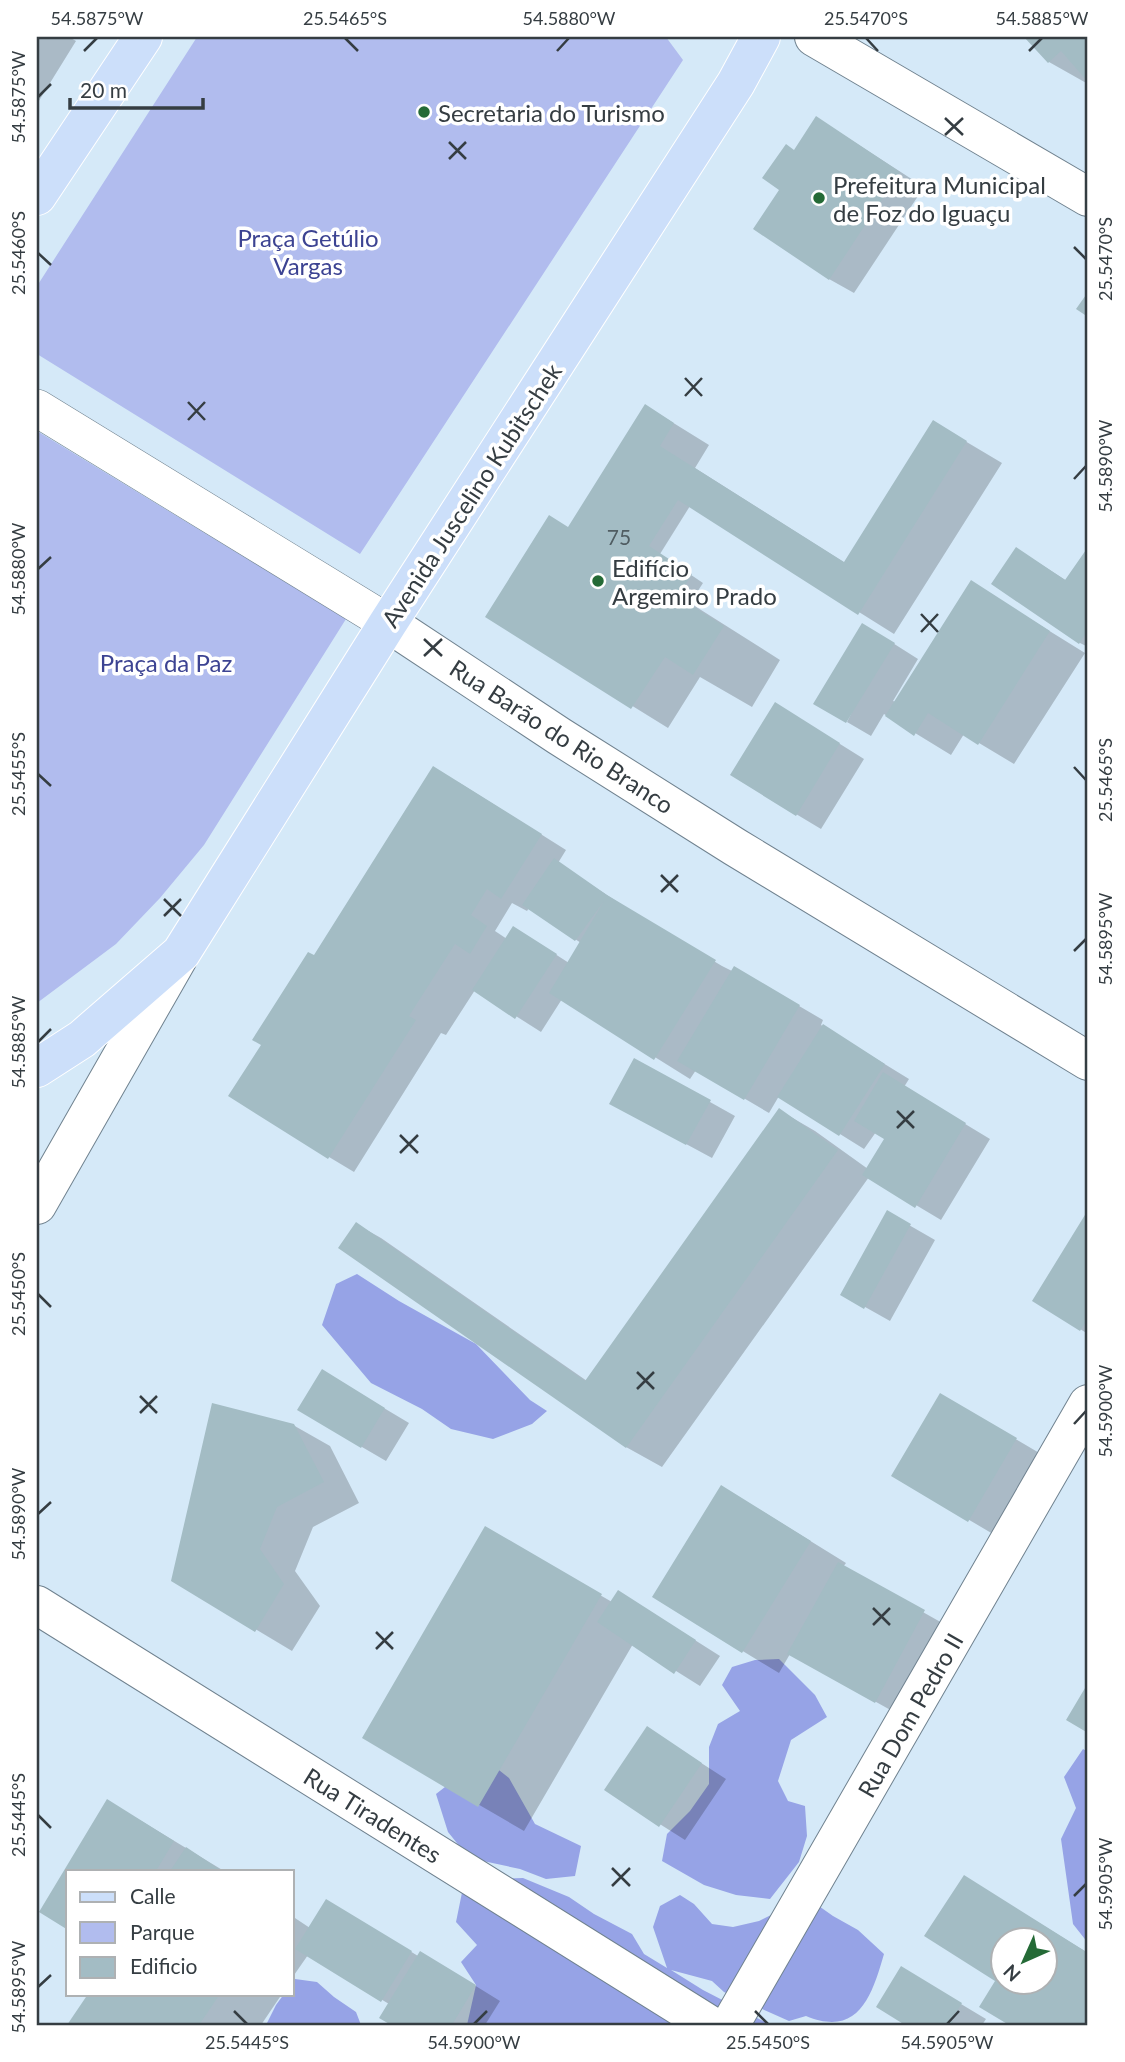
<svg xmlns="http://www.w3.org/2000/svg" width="1125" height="2062" font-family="Lato,sans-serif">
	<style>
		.green { fill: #b1bcee }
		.forest { fill: #96a3e6 }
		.shadow { fill: #0003; fill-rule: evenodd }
		.building { fill: #a3bcc4; fill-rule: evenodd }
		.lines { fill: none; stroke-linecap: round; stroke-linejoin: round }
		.pedestrian-casing { stroke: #70828f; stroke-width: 38 }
		.minor-casing { stroke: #70828f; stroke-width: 40 }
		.primary-casing { stroke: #fff; stroke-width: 40 }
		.pedestrian { stroke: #fff; stroke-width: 37 }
		.minor { stroke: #fff; stroke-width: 38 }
		.primary { stroke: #ccdffa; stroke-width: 38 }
		.ticks { fill: none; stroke: #353d42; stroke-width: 2.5 }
		.poi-dot { fill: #246a36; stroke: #fff; stroke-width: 2.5 }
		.labels { text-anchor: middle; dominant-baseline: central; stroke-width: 7; stroke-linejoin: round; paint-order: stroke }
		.number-label { font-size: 21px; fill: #505d62 }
		.poi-label { font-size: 24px; fill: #353d42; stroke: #fff; text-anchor: start }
		.park-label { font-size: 24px; fill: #3c4392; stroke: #fff }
		.street-label { font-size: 24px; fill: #353d42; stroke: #fff }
		.neatline { fill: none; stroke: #353d42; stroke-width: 2.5 }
		.ticks-label { font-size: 18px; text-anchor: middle; fill: #353d42 }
	</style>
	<rect width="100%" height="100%" fill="#d5e9f8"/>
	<path class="green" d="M 197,37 L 666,37 L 683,60 L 360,554 L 37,354 L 37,286 Z
		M 37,431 L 346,619 L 204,845 L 160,898 L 116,944 L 37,1003 Z"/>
	<path class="forest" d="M 357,1274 L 399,1301 L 476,1344 L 530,1400 L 547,1411 L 532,1424 L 493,1439 L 451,1429 L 422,1409 L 371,1383 L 322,1325 L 336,1284 Z
		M 779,1659 L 815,1695 L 827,1717 L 791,1740 L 778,1781 L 788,1801 L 805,1806 L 807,1836 L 799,1862 L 770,1899 L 736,1895 L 704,1885 L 662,1861 L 667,1834 L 690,1811 L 709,1784 L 709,1747 L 718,1724 L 740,1711 L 722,1685 L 732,1667 L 755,1660 Z
		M 1083,1749 L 1088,1752 L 1088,1943 L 1073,1924 L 1061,1839 L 1076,1808 L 1064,1777 Z
		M 490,1763 L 509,1778 L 535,1824 L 581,1846 L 575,1876 L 546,1879 L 520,1869 L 469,1858 L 448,1832 L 436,1794 L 463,1773 Z
		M 466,1873 L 498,1879 L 523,1878 L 569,1897 L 594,1914 L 632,1934 L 644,1954 L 667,1968 L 653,1927 L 660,1906 L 680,1895 L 694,1904 L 712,1924 L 733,1927 L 759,1921 L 779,1911 L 816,1904 L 833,1916 L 858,1930 L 884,1954 C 872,1995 859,2038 806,2016 L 789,2021 L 724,1992 L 712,1981 L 671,1970 L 703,1990 L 771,2025 L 467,2025 L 476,1985 L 461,1962 L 477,1945 L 456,1922 Z
		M 295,1979 L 317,1982 L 334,1997 L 356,2012 L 361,2025 L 266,2025 L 276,2005 L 284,1994 L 292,1994 L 292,1983 Z"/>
	<path class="shadow" d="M 37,37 L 69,37 L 76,41 L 37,104 Z
		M 1026,37 L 1088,37 L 1088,84 L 1049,62 Z
		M 817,118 L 924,187 L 854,293 L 829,279 L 795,151 Z
		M 646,406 L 709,445 L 695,468 L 845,563 L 933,422 L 1002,463 L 894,634 L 690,506 L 660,554 L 703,583 L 690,603 L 780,660 L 752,707 L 700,677 L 668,728 L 487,616 L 569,528 Z
		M 1017,549 L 1067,581 L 1088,550 L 1088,647 L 1080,643 Z
		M 972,583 L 1085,653 L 1014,764 L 964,734 L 951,755 L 884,714 L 871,736 L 847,722 L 888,640 L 918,659 L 893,701 L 896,702 Z
		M 800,719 L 864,759 L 821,829 L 796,814 Z
		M 458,782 L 566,850 L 558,863 L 642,918 L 722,966 L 732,971 L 734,968 L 823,1020 L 821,1025 L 909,1079 L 904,1087 L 990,1139 L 941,1220 L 869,1177 L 662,1467 L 626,1447 L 356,1224 L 381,1238 L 587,1381 L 779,1110 L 815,1131 L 868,1169 L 887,1139 L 876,1132 L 864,1149 L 779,1096 L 769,1113 L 696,1070 L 690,1079 L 562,999 L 541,1032 L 475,990 L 446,1035 L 441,1033 L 354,1172 L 329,1157 L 314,957 ZM 512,903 L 527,911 L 529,908 L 581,943 L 569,963 L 538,943 L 507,939 L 495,931 Z
		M 710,1102 L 735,1116 L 712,1158 L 636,1117 Z
		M 888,1213 L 935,1240 L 890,1321 L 842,1294 Z
		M 1088,1213 L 1088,1334 L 1034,1300 Z
		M 347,1386 L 409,1423 L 386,1461 L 362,1447 Z
		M 941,1395 L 1041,1454 L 993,1534 L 893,1475 Z
		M 293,1425 L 330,1446 L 359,1503 L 313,1527 L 295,1571 L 320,1606 L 292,1651 L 173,1580 Z
		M 757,1508 L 846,1563 L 843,1567 L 960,1633 L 912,1722 L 790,1654 L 779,1673 L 654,1597 Z
		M 486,1529 L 612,1602 L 619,1592 L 720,1656 L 700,1686 L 633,1644 L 524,1831 L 364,1738 Z
		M 647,1728 L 726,1779 L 685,1840 L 606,1790 Z
		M 108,1802 L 143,1822 L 224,1871 L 68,1871 L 68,1928 L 41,1912 Z
		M 964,1877 L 1088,1953 L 1088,2025 L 1012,2025 L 981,2006 L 997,1981 ZM 1002,1940 L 1044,1940 L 1044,1982 L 1002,1982 Z
		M 351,1915 L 418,1956 L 445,1967 L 500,2001 L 485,2025 L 394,2025 L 381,2017 L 389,2004 L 308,1955 L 292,1978 L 292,1916 L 310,1928 Z
		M 926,1983 L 986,2019 L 982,2025 L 906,2025 Z
		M 90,1994 L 282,1994 L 261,2025 L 69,2025 Z"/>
	<path class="building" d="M 1024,37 L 1088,37 L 1088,82 L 1061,51 L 1048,63 Z
		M 816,116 L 900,172 L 829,280 L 753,229 L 779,190 L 762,178 L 786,144 L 794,150 Z
		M 1088,292 L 1088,317 L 1076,309 Z
		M 645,404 L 674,423 L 660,446 L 844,562 L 933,420 L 967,441 L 858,615 L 678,500 L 649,546 L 692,574 L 678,597 L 724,626 L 693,675 L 665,657 L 631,709 L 485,617 L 549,515 L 568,527 Z
		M 1016,547 L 1065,580 L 1088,547 L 1088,630 L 1079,644 L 991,584 Z
		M 971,580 L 1050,631 L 978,745 L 928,713 L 914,736 L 885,716 Z
		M 862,623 L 895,643 L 846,723 L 813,704 Z
		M 775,702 L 840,743 L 796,816 L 730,775 Z
		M 433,766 L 542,834 L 501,899 L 487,889 L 471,915 L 487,926 L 470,954 L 455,944 L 409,1016 L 416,1020 L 328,1159 L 228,1096 L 261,1045 L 252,1040 L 308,952 L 314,955 Z
		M 554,858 L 607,895 L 716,960 L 654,1060 L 549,993 L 604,901 L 575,941 L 522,905 Z
		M 513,926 L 557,954 L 515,1019 L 472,990 Z
		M 734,966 L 800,1005 L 744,1100 L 677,1061 Z
		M 823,1024 L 885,1064 L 839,1136 L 777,1097 Z
		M 634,1058 L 711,1100 L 686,1145 L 609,1104 Z
		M 883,1072 L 966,1123 L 915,1208 L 862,1175 L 884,1139 L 854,1121 Z
		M 779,1108 L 838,1150 L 626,1448 L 338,1248 L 356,1222 L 585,1381 Z
		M 887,1210 L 911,1224 L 864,1309 L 840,1295 Z
		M 1088,1210 L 1088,1318 L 1080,1331 L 1032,1301 Z
		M 322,1369 L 385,1408 L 361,1448 L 297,1410 Z
		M 940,1393 L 1017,1438 L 968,1522 L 891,1476 Z
		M 212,1403 L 294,1424 L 324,1482 L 277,1507 L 260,1549 L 284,1584 L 255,1632 L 171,1581 Z
		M 721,1485 L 811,1541 L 742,1653 L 652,1597 Z
		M 485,1526 L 602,1594 L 478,1807 L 362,1738 Z
		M 838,1562 L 925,1610 L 875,1703 L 787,1654 Z
		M 618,1590 L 696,1640 L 674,1674 L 597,1622 Z
		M 1088,1683 L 1088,1733 L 1066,1720 Z
		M 647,1726 L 702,1763 L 659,1827 L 604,1790 Z
		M 107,1799 L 174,1841 L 156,1871 L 68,1871 L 68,1930 L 39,1912 Z
		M 186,1847 L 222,1871 L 170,1871 Z
		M 964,1875 L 1088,1953 L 1088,2025 L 1009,2025 L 979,2007 L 995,1981 L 924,1936 ZM 1002,1940 L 1044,1940 L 1044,1982 L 1002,1982 Z
		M 326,1899 L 412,1951 L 381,2002 L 295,1949 Z
		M 420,1951 L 476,1985 L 452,2025 L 391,2025 L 379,2018 Z
		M 901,1966 L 962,2003 L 951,2021 L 957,2025 L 924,2025 L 916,2021 L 922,2025 L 905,2025 L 876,2007 Z
		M 88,1994 L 220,1994 L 199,2025 L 67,2025 Z"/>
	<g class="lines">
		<defs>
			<path id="pedestrian" d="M 37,408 L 388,623"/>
			<path id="minor" d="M 814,37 L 1088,197
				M 388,623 L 559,736 L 735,847 L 1088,1061
				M 37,1205 L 178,958
				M 37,1605 L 710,2025
				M 730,2025 L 1088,1404"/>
			<path id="primary" d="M 37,196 L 143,37
				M 37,1068 L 82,1039 L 181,953 L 388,623 L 736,83 L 761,37"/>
		</defs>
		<use href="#pedestrian" class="pedestrian-casing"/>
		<use href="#minor" class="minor-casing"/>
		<use href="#primary" class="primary-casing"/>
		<use href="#pedestrian" class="pedestrian"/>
		<use href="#minor" class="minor"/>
		<use href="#primary" class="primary"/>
	</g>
	<path class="ticks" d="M 345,38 L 358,51M 866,38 L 878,51M 84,51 L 97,38M 557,51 L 569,38M 1029,51 L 1042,38M 38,97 L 51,84M 945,118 L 963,135M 945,135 L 963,118M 449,142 L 466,159M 449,159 L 466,142M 1074,247 L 1086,259M 38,253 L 51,265M 685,378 L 702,396M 685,396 L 702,378M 188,402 L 205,420M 188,420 L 205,402M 1074,479 L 1086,466M 38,569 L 51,557M 921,614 L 938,632M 921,632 L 938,614M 424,639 L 442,656M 424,656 L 442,639M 1074,767 L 1086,780M 38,774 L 51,786M 661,875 L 678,892M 661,892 L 678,875M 164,899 L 181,916M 164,916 L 181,899M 1074,951 L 1086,939M 38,1042 L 51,1029M 897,1111 L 914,1128M 897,1128 L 914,1111M 400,1135 L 418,1153M 400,1153 L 418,1135M 38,1294 L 51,1307M 637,1372 L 654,1389M 637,1389 L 654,1372M 140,1396 L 157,1413M 140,1413 L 157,1396M 1074,1424 L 1086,1411M 38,1514 L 51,1502M 873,1608 L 890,1625M 873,1625 L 890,1608M 376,1632 L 393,1649M 376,1649 L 393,1632M 38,1815 L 51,1828M 612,1868 L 630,1886M 612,1886 L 630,1868M 1074,1896 L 1086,1884M 38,1987 L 51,1975M 234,2011 L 247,2024M 755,2011 L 768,2024M 474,2024 L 487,2011M 947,2024 L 959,2011"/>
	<g class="poi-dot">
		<circle cx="424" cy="112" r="7"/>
		<circle cx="819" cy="198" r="7"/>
		<circle cx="598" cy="581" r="7"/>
	</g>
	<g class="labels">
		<g class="number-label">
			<text x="619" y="536">75</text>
		</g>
		<g class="poi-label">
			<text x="438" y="112">Secretaria do Turismo</text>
			<text x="833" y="184">Prefeitura Municipal<tspan x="833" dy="28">de Foz do Iguaçu</tspan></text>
			<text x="612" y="567">Edifício<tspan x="612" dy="28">Argemiro Prado</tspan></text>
		</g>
		<g class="park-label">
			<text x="308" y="237">Praça Getúlio<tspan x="308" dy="28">Vargas</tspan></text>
			<text x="166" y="662">Praça da Paz</text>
		</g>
		<g class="street-label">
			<text transform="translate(471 495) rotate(-57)">Avenida Juscelino Kubitschek</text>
			<text transform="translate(562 736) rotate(33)">Rua Barão do Rio Branco</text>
			<text transform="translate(910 1715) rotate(-60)">Rua Dom Pedro II</text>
			<text transform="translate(373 1815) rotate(32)">Rua Tiradentes</text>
		</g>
	</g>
	<rect width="1125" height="2062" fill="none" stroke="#ffffff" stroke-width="77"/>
	<rect x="66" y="1870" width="228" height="126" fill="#ffffff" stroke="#aeb1b3" stroke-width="2"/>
	<rect x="80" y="1892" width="35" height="10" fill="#ccdffa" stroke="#aeb1b3" stroke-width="2"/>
	<text x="130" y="1904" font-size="21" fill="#353d42">Calle</text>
	<rect x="80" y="1922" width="35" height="21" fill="#b1bcee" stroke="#aeb1b3" stroke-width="2"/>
	<text x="130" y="1940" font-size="21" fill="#353d42">Parque</text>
	<rect x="80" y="1957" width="35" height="21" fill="#a3bcc4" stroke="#aeb1b3" stroke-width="2"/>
	<text x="130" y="1974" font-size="21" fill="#353d42">Edificio</text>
	<g transform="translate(1024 1961) rotate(225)"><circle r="33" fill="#ffffff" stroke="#aeb1b3" stroke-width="2"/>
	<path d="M0-5L12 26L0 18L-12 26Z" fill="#246a36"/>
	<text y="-10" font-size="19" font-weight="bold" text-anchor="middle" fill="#353d42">N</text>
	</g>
	<path d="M70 98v10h133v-10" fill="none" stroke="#353d42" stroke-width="3.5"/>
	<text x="80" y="98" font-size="21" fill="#353d42" stroke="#ffffff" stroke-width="5" paint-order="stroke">20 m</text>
	<rect x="38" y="38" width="1048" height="1986" class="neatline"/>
	<g class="ticks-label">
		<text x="97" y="25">54.5875°W</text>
		<text x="345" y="25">25.5465°S</text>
		<text x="569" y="25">54.5880°W</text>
		<text x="866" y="25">25.5470°S</text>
		<text x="1042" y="25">54.5885°W</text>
		<text transform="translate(19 97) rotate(-90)" y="6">54.5875°W</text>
		<text transform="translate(19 253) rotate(-90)" y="6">25.5460°S</text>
		<text transform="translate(1106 259) rotate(-90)" y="6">25.5470°S</text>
		<text transform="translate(1106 466) rotate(-90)" y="6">54.5890°W</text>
		<text transform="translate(19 569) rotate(-90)" y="6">54.5880°W</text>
		<text transform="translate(19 774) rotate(-90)" y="6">25.5455°S</text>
		<text transform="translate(1106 780) rotate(-90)" y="6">25.5465°S</text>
		<text transform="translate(1106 939) rotate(-90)" y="6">54.5895°W</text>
		<text transform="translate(19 1042) rotate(-90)" y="6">54.5885°W</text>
		<text transform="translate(19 1294) rotate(-90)" y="6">25.5450°S</text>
		<text transform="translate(1106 1411) rotate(-90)" y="6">54.5900°W</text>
		<text transform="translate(19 1514) rotate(-90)" y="6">54.5890°W</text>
		<text transform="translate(19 1815) rotate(-90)" y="6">25.5445°S</text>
		<text transform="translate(1106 1884) rotate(-90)" y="6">54.5905°W</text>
		<text transform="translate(19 1987) rotate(-90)" y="6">54.5895°W</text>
		<text x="247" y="2049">25.5445°S</text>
		<text x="474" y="2049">54.5900°W</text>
		<text x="768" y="2049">25.5450°S</text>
		<text x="947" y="2049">54.5905°W</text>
	</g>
</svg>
